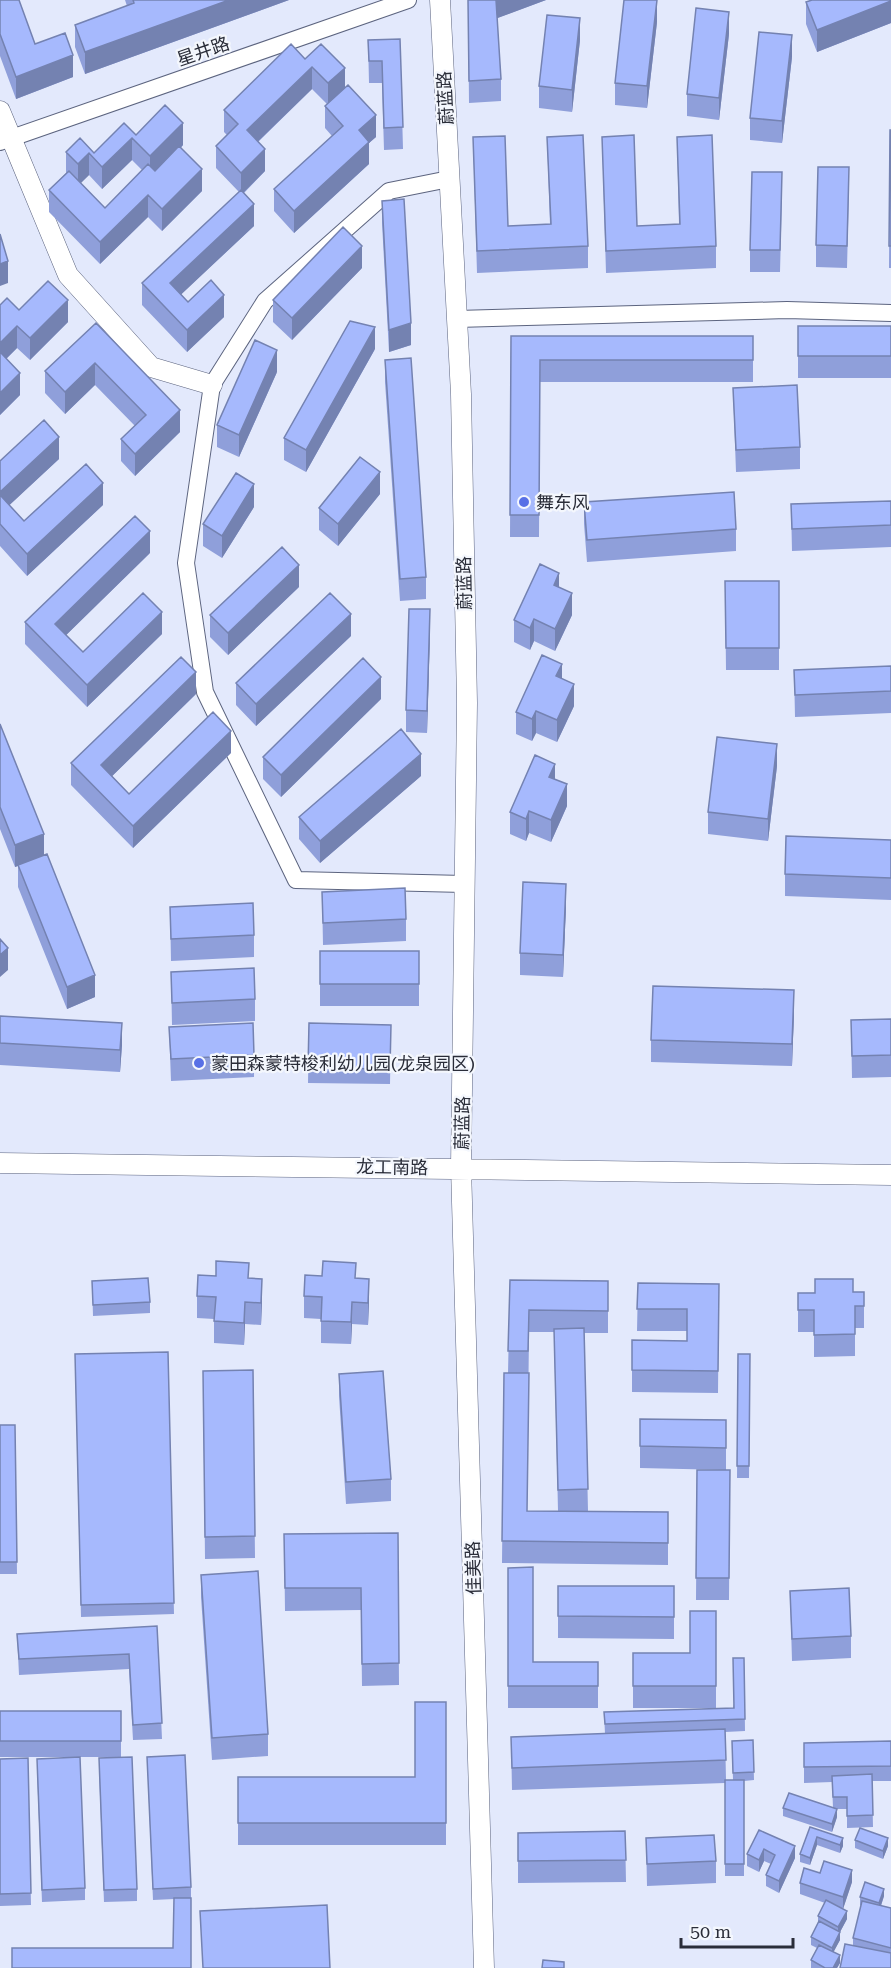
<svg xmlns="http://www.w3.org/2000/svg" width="891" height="1968" font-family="'Roboto Serif','Noto Sans SC',serif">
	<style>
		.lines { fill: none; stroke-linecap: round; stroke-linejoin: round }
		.minor-casing { stroke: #5c647f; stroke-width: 18 }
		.tertiary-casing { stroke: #5c647f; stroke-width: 21 }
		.minor { stroke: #fff; stroke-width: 16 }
		.tertiary { stroke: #fff; stroke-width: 20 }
		.wall { fill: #8f9fda; fill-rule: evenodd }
		.shaded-wall { fill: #7482b1 }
		.building { fill: #a6b9fd; stroke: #7482b1; stroke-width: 1.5 }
		.poi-dot { fill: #5870e6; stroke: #f4f7fd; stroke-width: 2 }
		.labels { text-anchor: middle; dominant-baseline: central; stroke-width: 4.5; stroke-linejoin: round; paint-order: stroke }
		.street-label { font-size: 18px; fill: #2a2d39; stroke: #f4f7fd }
		.poi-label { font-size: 18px; fill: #2a2d39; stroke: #f4f7fd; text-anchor: start }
	</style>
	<rect width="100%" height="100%" fill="#e3e9fc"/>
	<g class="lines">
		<defs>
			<path id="minor" d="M 0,142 L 408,0
				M 449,179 L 389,191 L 265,301 L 212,385 L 186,563 L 205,692 L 296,880 L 464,884
				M 457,319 L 787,310 L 891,313"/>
			<path id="tertiary" d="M 440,0 L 461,394 L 467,703 L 461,1167 L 484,1968
				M 0,111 L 68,275 L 151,367 L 212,385
				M 0,1163 L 891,1175"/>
		</defs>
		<use href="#minor" class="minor-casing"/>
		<use href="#tertiary" class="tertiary-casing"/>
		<use href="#minor" class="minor"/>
		<use href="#tertiary" class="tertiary"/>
	</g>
	<path class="wall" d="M 0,0 L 35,44 L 73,77 L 16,99 L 0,56 Z
		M 125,0 L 289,0 L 85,74 L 75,47 L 75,25 L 127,6 Z
		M 468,0 L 546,0 L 497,18 L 501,79 L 501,101 L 469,103 Z
		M 891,0 L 891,23 L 817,52 L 806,24 L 806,2 Z
		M 657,22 L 647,108 L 615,105 L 615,83 Z
		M 729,34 L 719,120 L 687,116 L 687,94 Z
		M 400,39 L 403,149 L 384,150 L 382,83 L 369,83 L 368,40 Z
		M 580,40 L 572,112 L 539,108 L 539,86 Z
		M 792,57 L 782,143 L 750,140 L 750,118 Z
		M 305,59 L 345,88 L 376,137 L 369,143 L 369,164 L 294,233 L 274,211 L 274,189 L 332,136 L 325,128 L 325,106 L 327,104 L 312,89 L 258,142 L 265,171 L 244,193 L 254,226 L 181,294 L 188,302 L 224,317 L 187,352 L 142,305 L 142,283 L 239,192 L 216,168 L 216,146 L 227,135 L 224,132 L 224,110 Z
		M 890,130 L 891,130 L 891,268 L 889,268 Z
		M 136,135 L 183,145 L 181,148 L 202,191 L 162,231 L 148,217 L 100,264 L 49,212 L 49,190 L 66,173 L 66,152 L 94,153 ZM 132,160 L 142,170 L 105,208 L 80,183 L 89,175 L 102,189 Z
		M 473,137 L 508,226 L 550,224 L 547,137 L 588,246 L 588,268 L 477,273 Z
		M 602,137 L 637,226 L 679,224 L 677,137 L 716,246 L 716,268 L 606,273 Z
		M 849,189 L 847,268 L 816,267 L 816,245 Z
		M 782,194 L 780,272 L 750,272 L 750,250 Z
		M 382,201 L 411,345 L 389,352 L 382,223 Z
		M 362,268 L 292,340 L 273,322 L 273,300 Z
		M 0,305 L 68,322 L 30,360 L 17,348 L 6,359 L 20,395 L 0,415 Z
		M 96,323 L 180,432 L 135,476 L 121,461 L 121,439 L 135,426 L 95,385 L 65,414 L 45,393 L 45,371 Z
		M 798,326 L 891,326 L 891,378 L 798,378 Z
		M 511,336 L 753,336 L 753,382 L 540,382 L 539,537 L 510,537 Z
		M 375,349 L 306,472 L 284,460 L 284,438 Z
		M 385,360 L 426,577 L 426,599 L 400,601 L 385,382 Z
		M 277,372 L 239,457 L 217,447 L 217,425 Z
		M 733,388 L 800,447 L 800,469 L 736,472 Z
		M 59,459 L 9,505 L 24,521 L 103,505 L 27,576 L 0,546 L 0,461 Z
		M 380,494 L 338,546 L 319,530 L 319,508 Z
		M 891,501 L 891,547 L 792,551 L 791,504 Z
		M 584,502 L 736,529 L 736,551 L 587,562 L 584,524 Z
		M 254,507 L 222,558 L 203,546 L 203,524 Z
		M 150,553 L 66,635 L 83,652 L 162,634 L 87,707 L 25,644 L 25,622 Z
		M 725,581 L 779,581 L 779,670 L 726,670 Z
		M 299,587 L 228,655 L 210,637 L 210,615 Z
		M 559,588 L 572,615 L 555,651 L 534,641 L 530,650 L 514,642 L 514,620 Z
		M 430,631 L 427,733 L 406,732 L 406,710 Z
		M 351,636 L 256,726 L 236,705 L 236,683 Z
		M 891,666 L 891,713 L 795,717 L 794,670 Z
		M 562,679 L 574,706 L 557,742 L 536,733 L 532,741 L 516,734 L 516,712 Z
		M 196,694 L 112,776 L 129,794 L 231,753 L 133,848 L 71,785 L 71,763 Z
		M 381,699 L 281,797 L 263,779 L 263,757 Z
		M 0,724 L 44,855 L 95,997 L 67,1009 L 18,887 L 18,866 L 15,867 L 0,829 Z
		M 777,766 L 768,841 L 708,834 L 708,812 Z
		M 421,776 L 320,863 L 299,839 L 299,817 Z
		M 555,779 L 567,806 L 551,842 L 529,833 L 526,841 L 510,834 L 510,812 Z
		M 891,840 L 891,900 L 785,896 L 785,874 Z
		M 322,892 L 406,919 L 406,941 L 323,945 Z
		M 566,906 L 563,977 L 520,975 L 520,953 Z
		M 170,907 L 254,935 L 254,957 L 171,961 Z
		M 320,951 L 419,951 L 419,1006 L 320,1006 Z
		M 171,972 L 255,999 L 255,1021 L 172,1025 Z
		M 794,1012 L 792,1066 L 651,1062 L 651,1040 Z
		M 0,1016 L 122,1045 L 120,1072 L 0,1065 Z
		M 891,1019 L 891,1077 L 852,1078 L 851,1020 Z
		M 309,1023 L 391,1025 L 390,1084 L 308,1083 Z
		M 169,1027 L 254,1055 L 254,1077 L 171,1081 Z
		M 249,1278 L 262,1301 L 261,1325 L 245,1324 L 244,1345 L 214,1343 L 214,1319 L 197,1318 L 197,1296 Z
		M 356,1278 L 369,1301 L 368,1325 L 352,1324 L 351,1344 L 321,1343 L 321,1319 L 304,1318 L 304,1296 Z
		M 510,1280 L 608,1281 L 608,1333 L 584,1333 L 588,1511 L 668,1512 L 668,1565 L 502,1563 L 504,1373 L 508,1373 ZM 529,1332 L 554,1332 L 558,1511 L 527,1511 Z
		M 92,1281 L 150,1302 L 150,1313 L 93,1316 Z
		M 638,1283 L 719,1284 L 718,1393 L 632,1392 L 632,1340 L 687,1341 L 687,1331 L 637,1331 Z
		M 864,1292 L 864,1328 L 855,1328 L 855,1356 L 814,1357 L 814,1332 L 798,1332 L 798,1293 Z
		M 168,1352 L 174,1614 L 81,1617 L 75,1354 Z
		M 738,1354 L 750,1354 L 749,1478 L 737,1478 Z
		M 253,1370 L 255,1558 L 205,1559 L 203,1371 Z
		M 339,1374 L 391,1479 L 391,1501 L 346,1504 L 339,1396 Z
		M 726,1420 L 726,1470 L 640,1468 L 640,1446 Z
		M 0,1425 L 15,1425 L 17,1574 L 0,1574 Z
		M 697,1470 L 730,1470 L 729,1600 L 696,1600 Z
		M 398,1533 L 399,1685 L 362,1686 L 361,1610 L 285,1611 L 284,1534 Z
		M 508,1568 L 533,1662 L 598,1662 L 598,1708 L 508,1708 Z
		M 201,1575 L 268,1734 L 268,1756 L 212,1760 L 201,1597 Z
		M 558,1586 L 674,1586 L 674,1639 L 558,1638 Z
		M 790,1591 L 851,1636 L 851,1658 L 792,1661 Z
		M 716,1611 L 716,1708 L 633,1708 L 633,1653 L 690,1653 Z
		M 157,1626 L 162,1739 L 133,1740 L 129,1669 L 19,1675 L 17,1634 Z
		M 744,1658 L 745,1731 L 725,1732 L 726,1780 L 733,1780 L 732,1741 L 753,1740 L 754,1780 L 744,1781 L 744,1876 L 725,1876 L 725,1783 L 512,1790 L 511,1737 L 605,1734 L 604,1712 L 733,1708 Z
		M 446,1702 L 446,1845 L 238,1845 L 238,1777 L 415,1777 Z
		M 0,1711 L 121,1711 L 121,1757 L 0,1757 Z
		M 891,1741 L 891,1781 L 872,1781 L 873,1827 L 847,1828 L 847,1809 L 836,1809 L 837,1817 L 832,1832 L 783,1816 L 783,1808 L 833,1808 L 832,1782 L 804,1783 L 804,1743 Z
		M 147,1757 L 191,1887 L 191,1968 L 173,1948 L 174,1899 L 153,1900 Z
		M 28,1758 L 31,1905 L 0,1906 L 0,1759 Z
		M 37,1770 L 85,1888 L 85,1900 L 42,1902 Z
		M 99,1770 L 137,1889 L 137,1901 L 104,1902 Z
		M 810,1827 L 843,1846 L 840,1853 L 817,1845 L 810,1865 L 800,1862 L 800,1854 Z
		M 759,1830 L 795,1858 L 779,1893 L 766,1886 L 766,1875 L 771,1864 L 764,1861 L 759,1872 L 747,1866 L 747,1854 Z
		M 625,1831 L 626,1882 L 518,1883 L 518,1833 Z
		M 646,1838 L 716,1861 L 716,1883 L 647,1886 Z
		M 855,1840 L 888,1846 L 883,1859 L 855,1848 Z
		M 852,1882 L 843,1909 L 838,1907 L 847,1919 L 840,1932 L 840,1940 L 833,1952 L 840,1963 L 837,1968 L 811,1968 L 811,1960 L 817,1948 L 811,1945 L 811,1937 L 818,1923 L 818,1916 L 825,1903 L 800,1894 L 800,1883 Z
		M 884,1896 L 881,1906 L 891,1908 L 891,1968 L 853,1945 L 853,1938 L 861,1905 L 860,1905 L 860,1897 Z"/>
	<path class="shaded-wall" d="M 229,0 L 289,0 L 85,74 L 85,52 Z
		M 495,0 L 546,0 L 495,19 Z
		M 657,0 L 657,22 L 647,108 L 647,86 Z
		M 891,1 L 891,23 L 817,52 L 817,30 Z
		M 729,12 L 729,34 L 719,120 L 719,98 Z
		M 580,18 L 580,40 L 572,112 L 572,90 Z
		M 792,35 L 792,57 L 782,143 L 782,121 Z
		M 73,55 L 73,77 L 16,99 L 16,77 Z
		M 312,67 L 312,89 L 247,152 L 247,130 Z
		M 345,68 L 345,90 L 328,106 L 328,83 Z
		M 376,115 L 376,137 L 369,143 L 369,164 L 294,233 L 294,211 L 359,130 Z
		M 183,123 L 183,145 L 150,178 L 150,156 Z
		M 132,138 L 132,160 L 102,189 L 102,167 Z
		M 265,149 L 265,171 L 241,195 L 241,173 Z
		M 89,153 L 89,175 L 78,186 L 78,164 Z
		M 202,169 L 202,191 L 162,231 L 162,209 Z
		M 148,195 L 148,217 L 100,264 L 100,242 Z
		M 254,204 L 254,226 L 170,305 L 170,283 Z
		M 362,246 L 362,268 L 292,340 L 292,318 Z
		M 8,261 L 8,283 L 0,286 L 0,264 Z
		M 224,295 L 224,317 L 187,352 L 187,330 Z
		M 68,300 L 68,322 L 30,360 L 30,338 Z
		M 411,323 L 411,345 L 389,352 L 389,330 Z
		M 17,326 L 17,348 L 0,365 L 0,343 Z
		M 375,327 L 375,349 L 306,472 L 306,450 Z
		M 277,350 L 277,372 L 239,457 L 239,435 Z
		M 95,363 L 95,385 L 65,414 L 65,392 Z
		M 20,373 L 20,395 L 0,415 L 0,393 Z
		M 180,410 L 180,432 L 135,476 L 135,454 Z
		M 59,437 L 59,459 L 0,514 L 0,492 Z
		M 380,472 L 380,494 L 338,546 L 338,524 Z
		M 103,483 L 103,505 L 27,576 L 27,554 Z
		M 254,484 L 254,507 L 222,558 L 222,536 Z
		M 150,531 L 150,553 L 55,646 L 55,624 Z
		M 299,565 L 299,587 L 228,655 L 228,633 Z
		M 559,573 L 559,595 L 554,585 Z
		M 572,593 L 572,615 L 555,651 L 555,629 Z
		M 430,609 L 430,631 L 427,733 L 427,711 Z
		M 162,612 L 162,634 L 87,707 L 87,685 Z
		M 351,614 L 351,636 L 256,726 L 256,704 Z
		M 534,619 L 534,641 L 530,650 L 530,628 Z
		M 562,664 L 562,686 L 556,676 Z
		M 196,672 L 196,694 L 101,787 L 101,765 Z
		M 381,677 L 381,699 L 281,797 L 281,775 Z
		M 574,684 L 574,706 L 557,742 L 557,720 Z
		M 536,711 L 536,733 L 532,741 L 532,719 Z
		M 231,731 L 231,753 L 133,848 L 133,826 Z
		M 777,744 L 777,766 L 768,841 L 768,819 Z
		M 421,754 L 421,776 L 320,863 L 320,841 Z
		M 555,764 L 555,786 L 549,777 Z
		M 567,784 L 567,806 L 551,842 L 551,820 Z
		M 529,811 L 529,833 L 526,841 L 526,819 Z
		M 44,834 L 44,856 L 15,867 L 15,845 Z
		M 566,884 L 566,906 L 563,977 L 563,955 Z
		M 8,948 L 8,970 L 0,977 L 0,955 Z
		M 95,975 L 95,997 L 67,1009 L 67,987 Z
		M 794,990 L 794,1012 L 792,1066 L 792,1044 Z
		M 122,1023 L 122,1045 L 120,1072 L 120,1050 Z
		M 262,1279 L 262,1301 L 261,1325 L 261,1303 Z
		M 369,1279 L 369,1301 L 368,1325 L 368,1303 Z
		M 245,1302 L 245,1324 L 244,1345 L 244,1323 Z
		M 352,1302 L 352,1324 L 351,1344 L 351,1322 Z
		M 837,1809 L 837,1817 L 832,1832 L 832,1824 Z
		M 817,1837 L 817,1845 L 810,1865 L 810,1858 Z
		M 843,1838 L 843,1846 L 840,1853 L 840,1845 Z
		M 888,1838 L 888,1846 L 883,1859 L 883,1851 Z
		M 795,1846 L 795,1858 L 779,1893 L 779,1881 Z
		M 764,1849 L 764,1861 L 759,1872 L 759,1860 Z
		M 852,1870 L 852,1882 L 843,1909 L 843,1897 Z
		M 884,1889 L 884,1896 L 879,1911 L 879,1903 Z
		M 847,1911 L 847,1919 L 840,1932 L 840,1940 L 832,1955 L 832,1948 L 838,1934 L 838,1927 Z
		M 840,1955 L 840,1963 L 837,1968 L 833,1968 Z"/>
	<path class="building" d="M 0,0 L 19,0 L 35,44 L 65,33 L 73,55 L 16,77 L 0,34 Z
		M 133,0 L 229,0 L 85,52 L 75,25 L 134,3 Z
		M 468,0 L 496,0 L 501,79 L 469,81 Z
		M 624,0 L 657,0 L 647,86 L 615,83 Z
		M 812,0 L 891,0 L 891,1 L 817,30 L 806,2 Z
		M 696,8 L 729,12 L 719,98 L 687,94 Z
		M 547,15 L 580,18 L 572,90 L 539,86 Z
		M 759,32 L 792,35 L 782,121 L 750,118 Z
		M 400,39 L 403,127 L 384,128 L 382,61 L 369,61 L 368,40 Z
		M 291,44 L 305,59 L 321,44 L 345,68 L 328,83 L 312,67 L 247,130 L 265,149 L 241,173 L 216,146 L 238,124 L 224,110 Z
		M 348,85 L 376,115 L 359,130 L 369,142 L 294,211 L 274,189 L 343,126 L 325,106 Z
		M 165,105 L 183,123 L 150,156 L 132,138 L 102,167 L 89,153 L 78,164 L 66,152 L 80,138 L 94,153 L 124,123 L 136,135 Z
		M 890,130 L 891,130 L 891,246 L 889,246 Z
		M 583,135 L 588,246 L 477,251 L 473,137 L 505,136 L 508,226 L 551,224 L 547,137 Z
		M 634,135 L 637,226 L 680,224 L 677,137 L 712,135 L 716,246 L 606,251 L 602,137 Z
		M 179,146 L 202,169 L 162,209 L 148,195 L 100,242 L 49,190 L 69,171 L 105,208 L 148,164 L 155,171 Z
		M 818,167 L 849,167 L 847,246 L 816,245 Z
		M 752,172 L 782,172 L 780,250 L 750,250 Z
		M 241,190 L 254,204 L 170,283 L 188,302 L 211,280 L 224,295 L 187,330 L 142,283 Z
		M 404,199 L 411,323 L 389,330 L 382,201 Z
		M 343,227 L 362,246 L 292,318 L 273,300 Z
		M 0,234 L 8,261 L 0,264 Z
		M 48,281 L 68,300 L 30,338 L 17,326 L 0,343 L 0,305 L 7,298 L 19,310 Z
		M 350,321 L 375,327 L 306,450 L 284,438 Z
		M 96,323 L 180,410 L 135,454 L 121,439 L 146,415 L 95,363 L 65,392 L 45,371 Z
		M 798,326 L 891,326 L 891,356 L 798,356 Z
		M 511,336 L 753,336 L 753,360 L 540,360 L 539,515 L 510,515 Z
		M 255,340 L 277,350 L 239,435 L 217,425 Z
		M 0,352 L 20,373 L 0,393 Z
		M 411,358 L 426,577 L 400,579 L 385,360 Z
		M 797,385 L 800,447 L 736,450 L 733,388 Z
		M 44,420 L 59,437 L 0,492 L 0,461 Z
		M 360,457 L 380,472 L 338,524 L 319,508 Z
		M 86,464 L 103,483 L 27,554 L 0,524 L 0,495 L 24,521 Z
		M 236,473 L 254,484 L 222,536 L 203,524 Z
		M 734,492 L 736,529 L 587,540 L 584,502 Z
		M 891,501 L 891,525 L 792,529 L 791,504 Z
		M 135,516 L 150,531 L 55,624 L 83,652 L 143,593 L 162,612 L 87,685 L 25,622 Z
		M 282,547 L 299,565 L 228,633 L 210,615 Z
		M 540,564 L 559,573 L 554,585 L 572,593 L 555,629 L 534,619 L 530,628 L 514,620 Z
		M 725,581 L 779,581 L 779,648 L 726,648 Z
		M 330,593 L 351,614 L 256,704 L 236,683 Z
		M 409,609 L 430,609 L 427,711 L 406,710 Z
		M 542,655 L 562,664 L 556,676 L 574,684 L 557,720 L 536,711 L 532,719 L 516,712 Z
		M 181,657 L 196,672 L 101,765 L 129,794 L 213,712 L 231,731 L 133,826 L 71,763 Z
		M 363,658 L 381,677 L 281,775 L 263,757 Z
		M 891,666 L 891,691 L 795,695 L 794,670 Z
		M 0,724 L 44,834 L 15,845 L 0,807 Z
		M 401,729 L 421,754 L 320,841 L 299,817 Z
		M 717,737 L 777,744 L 768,819 L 708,812 Z
		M 535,755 L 555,764 L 549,777 L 567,784 L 551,820 L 529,811 L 526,819 L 510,812 Z
		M 786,836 L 891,840 L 891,878 L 785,874 Z
		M 47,854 L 95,975 L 67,987 L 18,865 Z
		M 523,882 L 566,884 L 563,955 L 520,953 Z
		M 405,888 L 406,919 L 323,923 L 322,892 Z
		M 253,903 L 254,935 L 171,939 L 170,907 Z
		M 0,939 L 8,948 L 0,955 Z
		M 320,951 L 419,951 L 419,984 L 320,984 Z
		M 254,968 L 255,999 L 172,1003 L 171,972 Z
		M 653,986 L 794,990 L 792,1044 L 651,1040 Z
		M 0,1016 L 122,1023 L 120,1050 L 0,1043 Z
		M 891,1019 L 891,1055 L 852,1056 L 851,1020 Z
		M 253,1023 L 254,1055 L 171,1059 L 169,1027 Z
		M 309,1023 L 391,1025 L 390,1069 L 308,1068 Z
		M 216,1261 L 249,1263 L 248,1278 L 262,1279 L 261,1303 L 245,1302 L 244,1323 L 214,1321 L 216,1297 L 197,1296 L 198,1275 L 216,1276 Z
		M 323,1261 L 356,1263 L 355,1278 L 369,1279 L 368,1303 L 352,1302 L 351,1322 L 321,1321 L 322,1297 L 304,1296 L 305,1275 L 322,1276 Z
		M 148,1278 L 150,1302 L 93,1305 L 92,1281 Z
		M 815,1279 L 853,1279 L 853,1292 L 864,1292 L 864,1306 L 855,1306 L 855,1334 L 814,1335 L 814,1310 L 798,1310 L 798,1293 L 815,1293 Z
		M 510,1280 L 608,1281 L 608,1311 L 529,1310 L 528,1351 L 508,1351 Z
		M 638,1283 L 719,1284 L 718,1371 L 632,1370 L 632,1340 L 687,1341 L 687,1309 L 637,1309 Z
		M 584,1328 L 588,1489 L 558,1490 L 554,1329 Z
		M 168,1352 L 174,1603 L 81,1605 L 75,1354 Z
		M 738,1354 L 750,1354 L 749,1466 L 737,1466 Z
		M 253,1370 L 255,1536 L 205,1537 L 203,1371 Z
		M 383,1371 L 391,1479 L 346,1482 L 339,1374 Z
		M 504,1373 L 529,1373 L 527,1511 L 668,1512 L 668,1543 L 502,1541 Z
		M 640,1419 L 726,1420 L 726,1448 L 640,1446 Z
		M 0,1425 L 15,1425 L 17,1562 L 0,1562 Z
		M 697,1470 L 730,1470 L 729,1578 L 696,1578 Z
		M 398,1533 L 399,1663 L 362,1664 L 361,1588 L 285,1588 L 284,1534 Z
		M 533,1567 L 533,1662 L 598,1662 L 598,1686 L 508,1686 L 508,1568 Z
		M 258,1571 L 268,1734 L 212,1738 L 201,1575 Z
		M 558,1586 L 674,1586 L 674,1617 L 558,1616 Z
		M 849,1588 L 851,1636 L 792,1639 L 790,1591 Z
		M 690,1611 L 716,1611 L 716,1686 L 633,1686 L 633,1653 L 690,1653 Z
		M 157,1626 L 162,1723 L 133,1725 L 129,1654 L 19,1659 L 17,1634 Z
		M 733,1658 L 744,1658 L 745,1719 L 605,1724 L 604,1712 L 734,1708 Z
		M 415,1702 L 446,1702 L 446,1823 L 238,1823 L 238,1777 L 415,1777 Z
		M 0,1711 L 121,1711 L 121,1741 L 0,1741 Z
		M 725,1729 L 726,1760 L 512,1768 L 511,1737 Z
		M 753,1740 L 754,1772 L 733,1773 L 732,1741 Z
		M 891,1741 L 891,1766 L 804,1767 L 804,1743 Z
		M 185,1755 L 191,1887 L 153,1889 L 147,1757 Z
		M 80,1757 L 85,1888 L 42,1890 L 37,1759 Z
		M 132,1757 L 137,1889 L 104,1890 L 99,1758 Z
		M 28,1758 L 31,1893 L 0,1894 L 0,1759 Z
		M 872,1774 L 873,1815 L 847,1816 L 847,1797 L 833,1797 L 832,1776 Z
		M 725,1780 L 744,1780 L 744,1864 L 725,1864 Z
		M 789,1793 L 837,1809 L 832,1824 L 783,1808 Z
		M 810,1827 L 843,1838 L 840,1845 L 817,1837 L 810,1858 L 800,1854 Z
		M 860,1828 L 888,1838 L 883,1851 L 855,1840 Z
		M 759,1830 L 795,1846 L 779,1881 L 766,1875 L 775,1855 L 764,1849 L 759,1860 L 747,1854 Z
		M 625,1831 L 626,1860 L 518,1861 L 518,1833 Z
		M 714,1835 L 716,1861 L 647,1864 L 646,1838 Z
		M 824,1861 L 852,1870 L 843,1897 L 800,1883 L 804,1868 L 820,1873 Z
		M 865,1882 L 884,1889 L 879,1903 L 860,1897 Z
		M 174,1898 L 191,1898 L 191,1968 L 12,1968 L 12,1948 L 173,1948 Z
		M 826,1900 L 847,1911 L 838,1927 L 818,1916 Z
		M 862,1901 L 891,1908 L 891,1948 L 853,1938 Z
		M 327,1905 L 330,1968 L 203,1968 L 200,1911 Z
		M 819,1921 L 840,1932 L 832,1948 L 811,1937 Z
		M 845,1944 L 891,1953 L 891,1968 L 840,1968 Z
		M 819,1945 L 840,1955 L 833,1968 L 825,1968 L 811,1960 Z
		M 543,1960 L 564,1962 L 564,1968 L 542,1968 Z"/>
	<g class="poi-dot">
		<circle cx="524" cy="502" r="6"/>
		<circle cx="199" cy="1063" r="6"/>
	</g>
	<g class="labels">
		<g class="street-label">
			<text transform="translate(203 51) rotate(-19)">星井路</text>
			<text transform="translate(445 98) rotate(-93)">蔚蓝路</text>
			<text transform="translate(464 583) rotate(-91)">蔚蓝路</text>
			<text transform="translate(462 1123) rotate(-89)">蔚蓝路</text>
			<text transform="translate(392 1167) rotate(1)">龙工南路</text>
			<text transform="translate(473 1568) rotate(-92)">佳美路</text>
		</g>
		<g class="poi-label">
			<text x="536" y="502">舞东风</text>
			<text x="211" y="1063">蒙田森蒙特梭利幼儿园(龙泉园区)</text>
		</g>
	</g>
	<path d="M681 1938v9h112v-9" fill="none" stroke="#2a2d39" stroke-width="3"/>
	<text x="690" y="1938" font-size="18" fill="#2a2d39" stroke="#f4f7fd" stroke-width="4.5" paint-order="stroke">50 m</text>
</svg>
